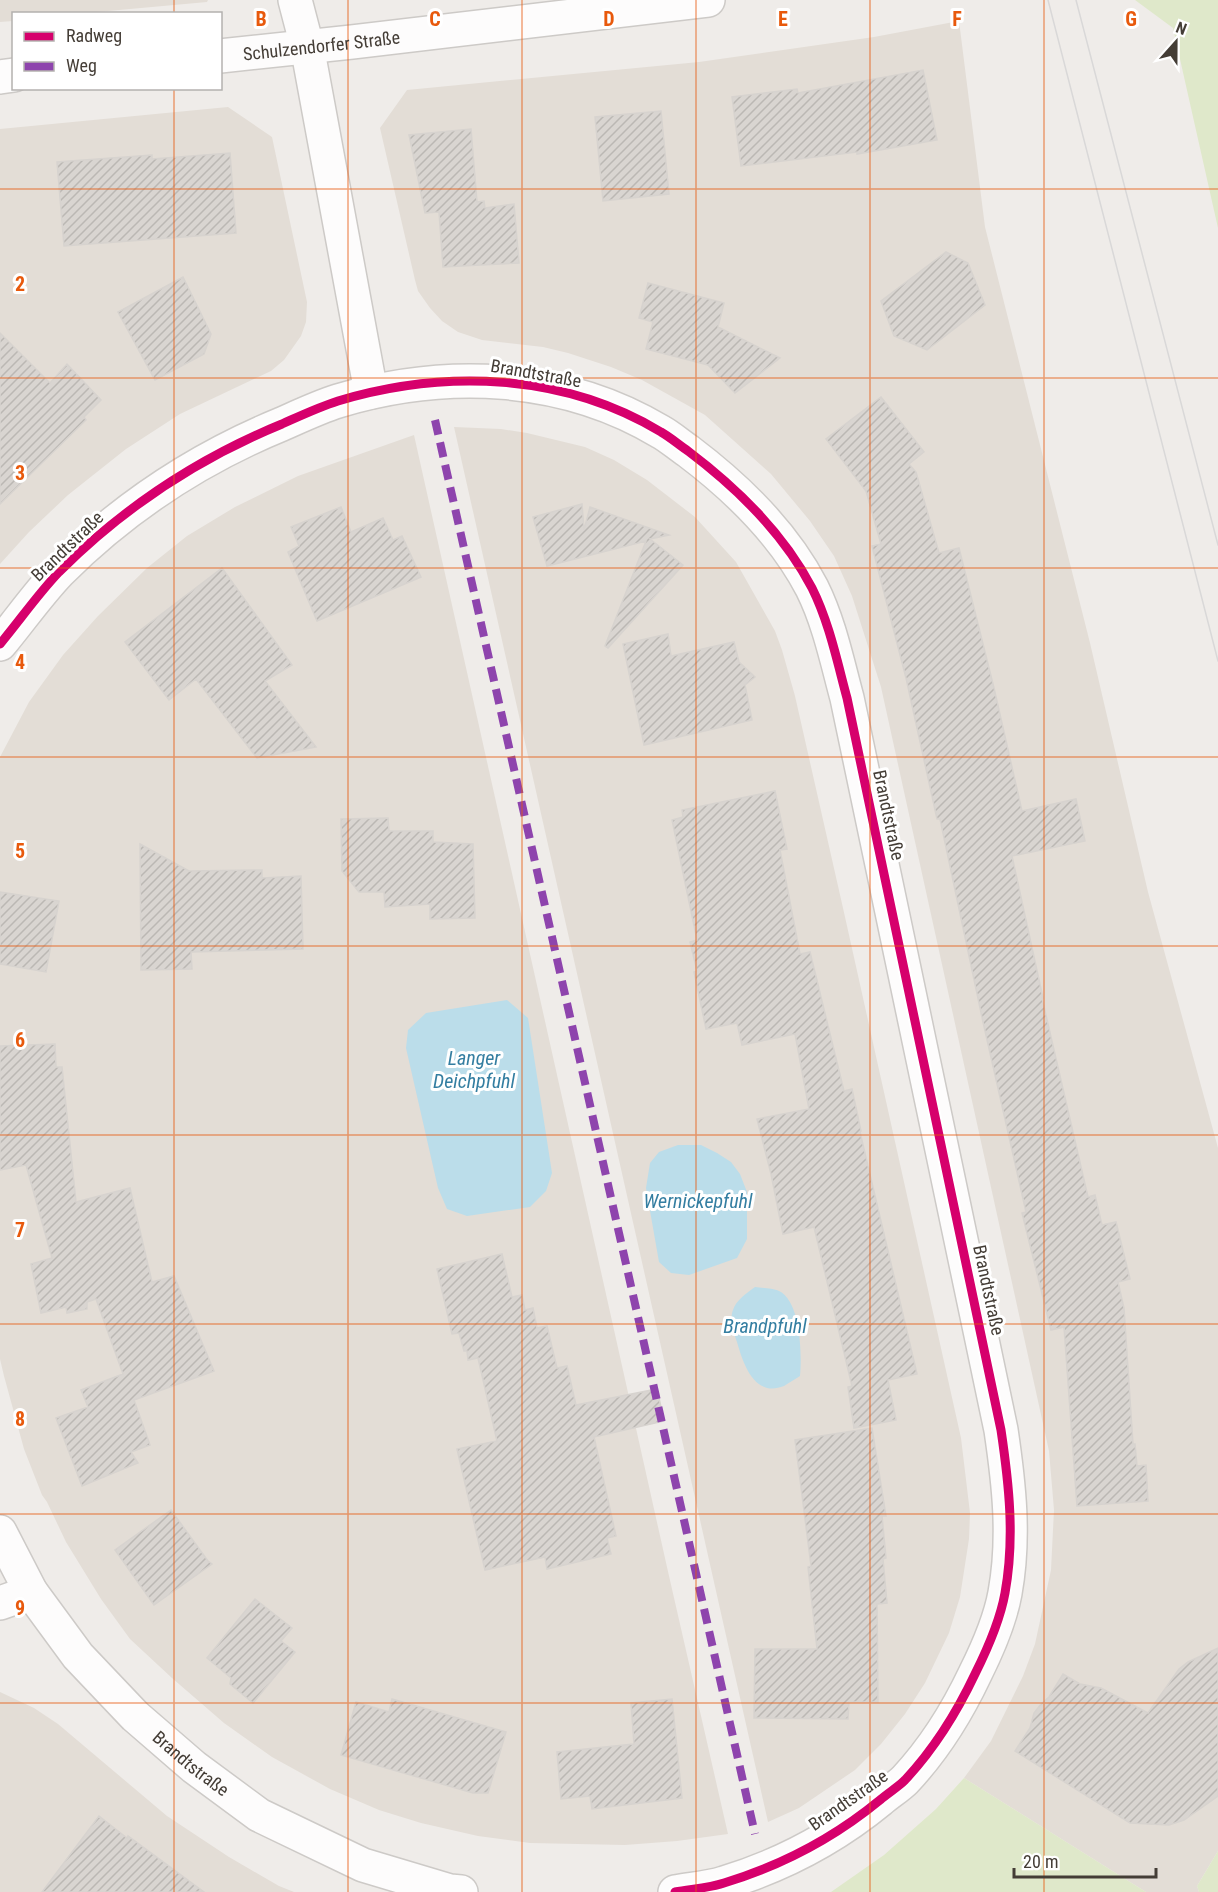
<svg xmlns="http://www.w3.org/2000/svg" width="1218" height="1892" font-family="'Roboto Condensed',sans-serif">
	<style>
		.residential { fill: #e3ddd6 }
		.grass { fill: #dfe8ca }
		.water { fill: #bbddea }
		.building { fill: url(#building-hatch); stroke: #d7d3cf; stroke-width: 1.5 }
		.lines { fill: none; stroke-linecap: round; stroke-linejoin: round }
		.minor-casing { stroke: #cdcac7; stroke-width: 36 }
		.minor { stroke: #fdfcfc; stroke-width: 33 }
		.tram { stroke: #d9d8d8; stroke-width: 1.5 }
		.quiet { stroke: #8e44ad; stroke-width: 8; stroke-dasharray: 15 8; stroke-linecap: butt }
		.cycleway-casing { stroke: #fff; stroke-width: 13 }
		.cycleway { stroke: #d6006c; stroke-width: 9 }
		.grid { fill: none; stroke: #e8590c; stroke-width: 1.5; stroke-opacity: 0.55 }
		.labels { text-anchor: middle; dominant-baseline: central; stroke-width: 6; stroke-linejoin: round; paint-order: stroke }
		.street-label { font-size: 18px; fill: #443d36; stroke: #fff }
		.water-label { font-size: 20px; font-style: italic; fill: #347ea1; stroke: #fff }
		.grid-label { font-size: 20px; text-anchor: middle; font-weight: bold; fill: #e8590c; stroke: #fff; stroke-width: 6; stroke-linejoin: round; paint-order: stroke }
	</style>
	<defs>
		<pattern id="building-hatch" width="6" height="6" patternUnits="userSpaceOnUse" patternTransform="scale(1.5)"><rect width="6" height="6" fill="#d9d5d1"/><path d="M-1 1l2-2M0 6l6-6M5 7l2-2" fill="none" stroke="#bbb8b4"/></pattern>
	</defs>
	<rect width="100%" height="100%" fill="#efece9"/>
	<path class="residential" d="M 0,0 L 208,0 L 207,2 L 86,13 L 14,14 L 13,21 L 0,22 Z
		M 959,21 L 985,227 L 1090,643 L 1148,892 L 1218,1148 L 1218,1851 L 1197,1886 L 1199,1892 L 1146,1892 L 964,1778 L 991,1741 L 1023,1676 L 1035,1644 L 1051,1570 L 1054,1510 L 1049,1451 L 881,687 L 852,596 L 834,556 L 810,521 L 771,474 L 705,415 L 642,380 L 611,367 L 568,353 L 543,347 L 482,340 L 458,332 L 442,321 L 430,308 L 418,291 L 415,280 L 380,128 L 407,90 L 699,62 L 874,37 Z
		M 228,107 L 272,137 L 307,302 L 306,322 L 301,336 L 284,360 L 271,371 L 180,414 L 126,449 L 68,495 L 29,532 L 0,564 L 0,129 Z
		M 454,427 L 501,429 L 527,433 L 585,447 L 614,460 L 647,480 L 695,517 L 736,562 L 775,631 L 782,650 L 795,696 L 843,908 L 961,1438 L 970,1513 L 969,1539 L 960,1597 L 949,1633 L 925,1683 L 905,1714 L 881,1744 L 855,1770 L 799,1808 L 768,1822 Z
		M 414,435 L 669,1576 L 728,1834 L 677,1841 L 625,1845 L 530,1843 L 478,1836 L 421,1823 L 379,1810 L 330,1789 L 272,1757 L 224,1723 L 172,1678 L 130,1639 L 101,1599 L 66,1542 L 47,1502 L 42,1495 L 24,1449 L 4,1376 L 0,1359 L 0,757 L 29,702 L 63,655 L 98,616 L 147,568 L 187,536 L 235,507 L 298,476 Z
		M 0,1692 L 34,1708 L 58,1724 L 167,1816 L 229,1857 L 279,1886 L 294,1892 L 0,1892 Z"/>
	<path class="grass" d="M 1135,0 L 1218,0 L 1218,228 L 1173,28 Z
		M 964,1778 L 1146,1892 L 831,1892 L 884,1855 L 936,1809 Z
		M 1218,1851 L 1218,1892 L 1199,1892 L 1197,1886 Z"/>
	<path class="water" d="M 507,1000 L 528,1018 L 552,1173 L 546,1191 L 530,1207 L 467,1216 L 447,1209 L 438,1188 L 406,1048 L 408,1030 L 426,1013 Z
		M 678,1145 L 701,1145 L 717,1153 L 731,1162 L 740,1174 L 747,1192 L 747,1239 L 737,1258 L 689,1275 L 671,1273 L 659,1262 L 646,1188 L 650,1163 L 659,1152 Z
		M 755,1287 C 762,1288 773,1288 779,1291 C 801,1301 802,1356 800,1376 C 795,1379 789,1383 784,1386 C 754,1398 743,1363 737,1342 C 734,1333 729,1320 733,1310 C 736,1300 747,1293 755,1287 Z"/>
	<path class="building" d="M 923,70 L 937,140 L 857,154 L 857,152 L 741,166 L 732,97 L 797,89 L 798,93 Z
		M 661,111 L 669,194 L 603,201 L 595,117 Z
		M 471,129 L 477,202 L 484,201 L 485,208 L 514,204 L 519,263 L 443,267 L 439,212 L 425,213 L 409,135 Z
		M 230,153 L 236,233 L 64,246 L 57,162 L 152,155 L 152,159 Z
		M 946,252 L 968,263 L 985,305 L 927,350 L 894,336 L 881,301 Z
		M 183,277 L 211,334 L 204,354 L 155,380 L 118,312 Z
		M 648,283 L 724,303 L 718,327 L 780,358 L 735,393 L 708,365 L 646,349 L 653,322 L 639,318 Z
		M 0,333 L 50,383 L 67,364 L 101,400 L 84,417 L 86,420 L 0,504 Z
		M 881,397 L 924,452 L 909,464 L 916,472 L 939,553 L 959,548 L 994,688 L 1022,811 L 1076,799 L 1085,841 L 1012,856 L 1043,998 L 1042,998 L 1088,1197 L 1095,1195 L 1102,1225 L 1116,1222 L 1130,1279 L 1118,1282 L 1124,1308 L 1133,1444 L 1135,1444 L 1137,1466 L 1146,1465 L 1148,1501 L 1077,1506 L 1064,1327 L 1051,1330 L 1022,1213 L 1026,1212 L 983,1022 L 940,819 L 937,819 L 906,678 L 872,546 L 881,544 L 866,491 L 826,439 Z
		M 582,504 L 584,530 L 590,507 L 669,535 L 650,539 L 683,565 L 608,648 L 605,646 L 646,541 L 547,566 L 533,517 Z
		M 341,507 L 351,532 L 383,518 L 393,540 L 402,536 L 421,577 L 317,621 L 288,552 L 299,546 L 291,527 Z
		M 222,568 L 292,665 L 265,681 L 316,747 L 257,758 L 196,679 L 169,700 L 125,642 Z
		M 668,634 L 671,656 L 734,642 L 739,662 L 755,677 L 745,685 L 752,720 L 644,745 L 623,644 Z
		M 775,791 L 787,849 L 780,850 L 800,954 L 810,952 L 844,1091 L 852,1089 L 861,1131 L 860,1132 L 917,1374 L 888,1380 L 896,1420 L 854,1428 L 848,1387 L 852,1386 L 814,1227 L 783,1234 L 771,1174 L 757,1119 L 809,1109 L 795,1034 L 742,1045 L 737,1023 L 706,1029 L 694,972 L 697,971 L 690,942 L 697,940 L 672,820 L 683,817 L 682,810 Z
		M 388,818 L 389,831 L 433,831 L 433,842 L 473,844 L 475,918 L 430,919 L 430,904 L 385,907 L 384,892 L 359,892 L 342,871 L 341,819 Z
		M 140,844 L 189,871 L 262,870 L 262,878 L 301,876 L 303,949 L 191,952 L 192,969 L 141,970 Z
		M 0,892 L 59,901 L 46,972 L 0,964 Z
		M 55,1044 L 56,1067 L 62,1067 L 76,1202 L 130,1188 L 152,1282 L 174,1276 L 214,1371 L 134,1400 L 150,1445 L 131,1452 L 138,1463 L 82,1486 L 56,1418 L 88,1407 L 81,1390 L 123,1374 L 96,1299 L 87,1302 L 87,1309 L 67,1313 L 66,1307 L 41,1313 L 31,1264 L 52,1258 L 26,1165 L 0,1170 L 0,1046 Z
		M 502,1254 L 512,1297 L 522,1295 L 525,1310 L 533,1308 L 537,1328 L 547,1326 L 557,1368 L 567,1366 L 576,1405 L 657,1389 L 664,1421 L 594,1437 L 616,1536 L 607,1538 L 611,1554 L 547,1569 L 545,1557 L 485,1570 L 457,1449 L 497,1441 L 478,1358 L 468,1360 L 467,1351 L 464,1351 L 459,1333 L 452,1334 L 437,1269 Z
		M 872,1428 L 886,1516 L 882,1516 L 886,1558 L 883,1559 L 887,1603 L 877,1604 L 878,1702 L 849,1702 L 848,1719 L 754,1718 L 755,1649 L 817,1649 L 808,1567 L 811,1566 L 795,1440 Z
		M 171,1510 L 208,1561 L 212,1564 L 154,1605 L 115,1550 Z
		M 255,1599 L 292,1628 L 281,1641 L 295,1652 L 253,1703 L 230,1684 L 231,1678 L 207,1658 Z
		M 1218,1648 L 1218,1796 L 1184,1820 L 1169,1825 L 1130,1823 L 1015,1751 L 1030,1728 L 1034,1713 L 1041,1704 L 1049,1697 L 1063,1674 L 1080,1684 L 1101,1688 L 1148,1713 L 1179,1669 L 1188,1662 Z
		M 392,1699 L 506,1732 L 488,1793 L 473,1793 L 341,1755 L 356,1702 L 389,1712 Z
		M 672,1699 L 682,1798 L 592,1809 L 590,1796 L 561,1799 L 557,1752 L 634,1744 L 631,1703 Z
		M 99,1816 L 127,1838 L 128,1836 L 204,1892 L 42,1892 Z"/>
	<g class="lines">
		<defs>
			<g id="minor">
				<path d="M 295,0 L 307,46 L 371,392"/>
				<path id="s1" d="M 220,56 L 352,42 L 708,0"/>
				<path d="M 0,77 L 14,75"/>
				<path d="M 0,644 C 20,620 38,594 59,572 C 123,508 199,458 282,424 C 300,416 319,407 338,401 C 445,369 563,373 661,432 C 670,437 679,445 688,451 C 737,488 783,532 812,588 C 829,622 837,661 847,698 L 1001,1430 C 1009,1484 1015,1538 1005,1593 C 1000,1621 988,1648 975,1674 C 957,1712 934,1749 905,1780 C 898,1787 888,1793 880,1800 C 835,1837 780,1866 724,1883 C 709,1888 691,1889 675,1892"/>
				<path id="s2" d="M 0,1532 L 31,1592 L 78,1656 L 135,1716 L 194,1767 L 259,1815 L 363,1865 L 450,1891 L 461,1892"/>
				<path d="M 0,1603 L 31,1592"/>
			</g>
		</defs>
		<use href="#minor" class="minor-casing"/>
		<use href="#minor" class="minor"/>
		<path class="tram" d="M 1048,0 L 1218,661
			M 1076,0 L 1218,545"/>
		<path class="quiet" d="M 435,420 L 755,1834"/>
		<defs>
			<path id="cycleway" d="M 0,644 C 20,620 38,594 59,572 C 123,508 199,458 282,424 C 300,416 319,407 338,401 C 445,369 563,373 661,432 C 670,437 679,445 688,451 C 737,488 783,532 812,588 C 829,622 837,661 847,698 L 1001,1430 C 1009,1484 1015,1538 1005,1593 C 1000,1621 988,1648 975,1674 C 957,1712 934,1749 905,1780 C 898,1787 888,1793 880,1800 C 835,1837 780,1866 724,1883 C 709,1888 691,1889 675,1892"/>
		</defs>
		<use href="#cycleway" class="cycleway-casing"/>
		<use href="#cycleway" class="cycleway"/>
	</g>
	<path class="grid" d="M 174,0 L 174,14M 348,0 L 348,1892M 522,0 L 522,1892M 696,0 L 696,1892M 870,0 L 870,1892M 1044,0 L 1044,1892M 174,88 L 174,1892M 0,189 L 1218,189M 0,378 L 1218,378M 0,568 L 1218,568M 0,757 L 1218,757M 0,946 L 1218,946M 0,1135 L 1218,1135M 0,1324 L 1218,1324M 0,1514 L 1218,1514M 0,1703 L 1218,1703"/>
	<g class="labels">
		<g class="street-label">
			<text stroke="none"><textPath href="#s1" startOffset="102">Schulzendorfer Straße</textPath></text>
			<text transform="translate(536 373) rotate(10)">Brandtstraße</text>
			<text transform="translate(67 546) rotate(-44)">Brandtstraße</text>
			<text transform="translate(889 815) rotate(78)">Brandtstraße</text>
			<text transform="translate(989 1290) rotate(78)">Brandtstraße</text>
			<text stroke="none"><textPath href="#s2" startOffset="303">Brandtstraße</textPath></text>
			<text transform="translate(848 1800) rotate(-35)">Brandtstraße</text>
		</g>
		<g class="water-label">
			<text x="474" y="1058">Langer<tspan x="474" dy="23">Deichpfuhl</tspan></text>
			<text x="698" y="1201">Wernickepfuhl</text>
			<text x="765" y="1326">Brandpfuhl</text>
		</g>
	</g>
	<g class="grid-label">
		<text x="261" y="26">B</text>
		<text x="435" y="26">C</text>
		<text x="609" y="26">D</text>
		<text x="783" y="26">E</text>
		<text x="957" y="26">F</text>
		<text x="1131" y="26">G</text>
		<text x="20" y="291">2</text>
		<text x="20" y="480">3</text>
		<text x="20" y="669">4</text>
		<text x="20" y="858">5</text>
		<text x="20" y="1047">6</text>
		<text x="20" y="1237">7</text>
		<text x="20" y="1426">8</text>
		<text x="20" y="1615">9</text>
	</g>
	<rect x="12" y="12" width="210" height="78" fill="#ffffff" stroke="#b4b1af" stroke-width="1.5"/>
	<rect x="24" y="32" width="30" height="9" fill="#d6006c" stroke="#b4b1af" stroke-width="1.5"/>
	<text x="66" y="42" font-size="18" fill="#443d36">Radweg</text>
	<rect x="24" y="62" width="30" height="9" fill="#8e44ad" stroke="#b4b1af" stroke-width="1.5"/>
	<text x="66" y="72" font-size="18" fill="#443d36">Weg</text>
	<g transform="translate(1176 42) rotate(21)" stroke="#ffffff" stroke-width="4.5" paint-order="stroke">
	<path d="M0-4.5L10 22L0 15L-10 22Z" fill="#443d36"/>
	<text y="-9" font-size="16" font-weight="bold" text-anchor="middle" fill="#443d36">N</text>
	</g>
	<path d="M1014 1868v9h142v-9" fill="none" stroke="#443d36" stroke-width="3"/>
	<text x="1023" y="1868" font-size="18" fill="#443d36" stroke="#ffffff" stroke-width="4.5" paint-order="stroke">20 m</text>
</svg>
